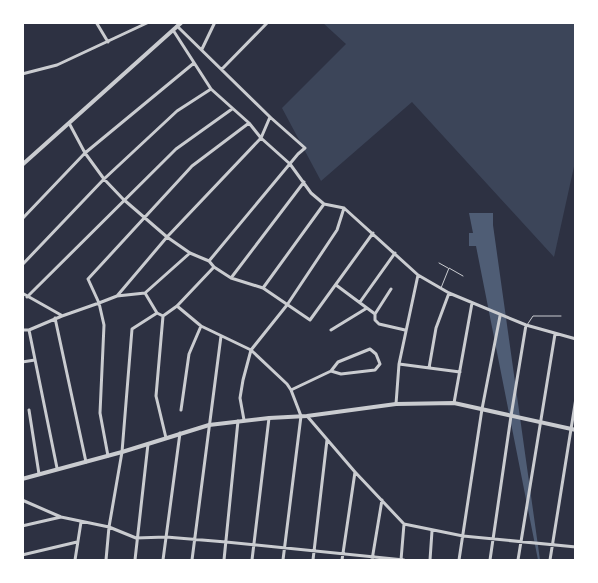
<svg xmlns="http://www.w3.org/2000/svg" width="598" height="583" font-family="'Source Sans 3',sans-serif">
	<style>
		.green { fill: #3c4559 }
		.water { fill: #4f5d75 }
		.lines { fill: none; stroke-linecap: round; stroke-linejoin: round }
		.service { stroke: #caccd0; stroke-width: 1 }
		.minor { stroke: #caccd0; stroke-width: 3 }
		.tertiary { stroke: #caccd0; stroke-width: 4 }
	</style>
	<rect width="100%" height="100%" fill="#2d3142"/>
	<path class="green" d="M 323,23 L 575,23 L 575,162 L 554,257 L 412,102 L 321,181 L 282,108 L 346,44 Z"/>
	<path class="water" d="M 469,213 L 493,213 L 493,225 L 540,560 L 538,560 L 476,246 L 469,246 L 469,233 L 473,233 Z"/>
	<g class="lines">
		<path class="service" d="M 439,263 L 448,268
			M 441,288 L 449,268 L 463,276
			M 527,325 L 533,316 L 561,316"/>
		<path class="minor" d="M 96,22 L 108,42
			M 177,26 L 270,117 L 305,148 L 298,154 L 209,261
			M 173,30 L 211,89 L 249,123 L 261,138 L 290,164 L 311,193 L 324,204 L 344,208 L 418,275 L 449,293 L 526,325 L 576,339
			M 202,49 L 215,22
			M 222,69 L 268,22
			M 22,74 L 57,65 L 149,22
			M 69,123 L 85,153 L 104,179 L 123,199 L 167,237 L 190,253 L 209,261 L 214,267 L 231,278 L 263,288 L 310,320 L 373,233
			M 22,219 L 85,153 L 194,63
			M 22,265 L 104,179 L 177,111 L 211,89
			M 231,278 L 304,182
			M 336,285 L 375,314 L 375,320 L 379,324 L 405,330
			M 263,288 L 324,204
			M 22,293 L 61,315
			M 145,293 L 157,313 L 163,316
			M 117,296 L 167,237 L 261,138 L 270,117
			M 27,297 L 176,149 L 232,109
			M 360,302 L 395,253
			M 177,306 L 201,326 L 251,350 L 287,384 L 291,390 L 301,416 L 283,560
			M 375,314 L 391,289
			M 55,318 L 86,462
			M 22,330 L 29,330 L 62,316 L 99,303 L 117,296 L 145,293 L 190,253
			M 29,330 L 57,468
			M 331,330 L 367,308
			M 22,362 L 35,360
			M 399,364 L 460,372
			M 429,368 L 436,328 L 449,293
			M 291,390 L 331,371 L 341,374 L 375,370 L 380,364 L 376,354 L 370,349 L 338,362 L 331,371
			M 454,403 L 472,303
			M 396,404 L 399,364 L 418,275
			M 29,410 L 39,474
			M 181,410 L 189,354 L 201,326
			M 307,416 L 355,472 L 404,524
			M 244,420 L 240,398 L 243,380 L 251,350 L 287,305 L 337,230 L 344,208
			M 166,438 L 156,396 L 163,316 L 177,306 L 214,267
			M 108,456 L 100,413 L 104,325 L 99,303 L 88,279 L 192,166 L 249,123
			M 22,500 L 61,517 L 109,527 L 136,538 L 166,537 L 226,542 L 404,560
			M 404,524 L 463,536 L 576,547
			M 22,526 L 61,517
			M 22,555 L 77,542
			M 75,560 L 81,522
			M 106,560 L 109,527 L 122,452 L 132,329 L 157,313
			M 135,560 L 148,444
			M 163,560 L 180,433
			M 192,560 L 221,336
			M 224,560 L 238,421
			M 252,560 L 269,418
			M 313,560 L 327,440
			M 342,560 L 355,472
			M 372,560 L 382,500
			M 401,560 L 404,524
			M 430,560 L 432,531
			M 459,560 L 482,409 L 500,316
			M 490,560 L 511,416 L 526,325
			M 518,560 L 555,334
			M 550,560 L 576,398"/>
		<path class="tertiary" d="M 22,165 L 182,22
			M 22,479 L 122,452 L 209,425 L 269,418 L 307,416 L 396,404 L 454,403 L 576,430"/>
	</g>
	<rect width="598" height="583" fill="none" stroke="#ffffff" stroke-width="48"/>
</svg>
